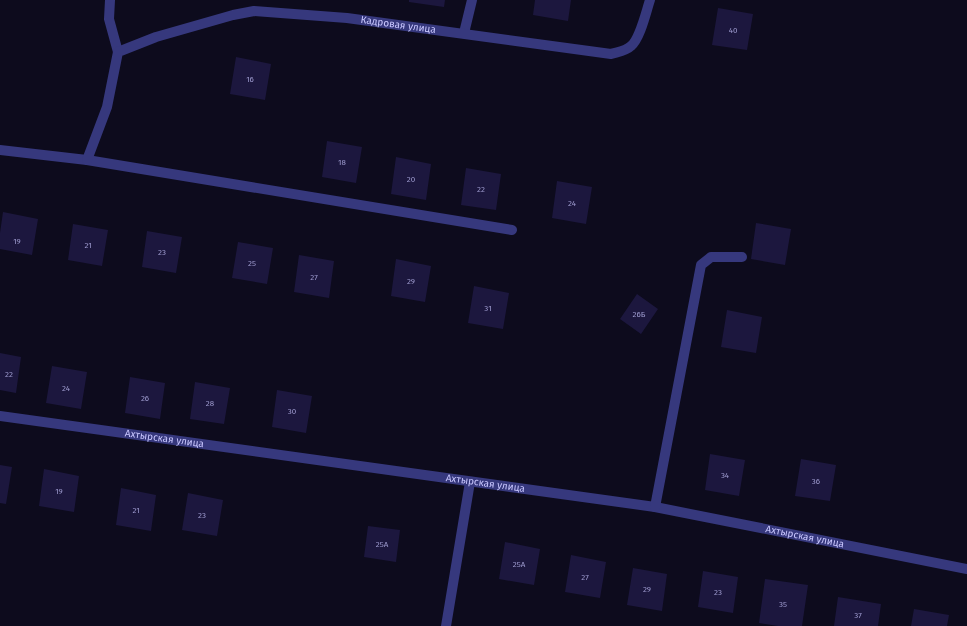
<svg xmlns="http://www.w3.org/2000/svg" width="967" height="626" font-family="'Fira Sans',sans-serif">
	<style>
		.building { fill: #1c173e }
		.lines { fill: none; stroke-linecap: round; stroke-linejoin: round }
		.minor { stroke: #36387d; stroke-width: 10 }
		.labels { text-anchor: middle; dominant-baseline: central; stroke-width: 3; stroke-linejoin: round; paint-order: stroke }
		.number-label { font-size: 8px; fill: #9e9bcf }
		.street-label { font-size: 10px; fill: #c9c7ff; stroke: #0d0b1d }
	</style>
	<rect width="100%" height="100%" fill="#0d0b1d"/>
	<path class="building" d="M 409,0 L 445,0 L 444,7 L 409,2 Z
		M 535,0 L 571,0 L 568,21 L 533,15 Z
		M 718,8 L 753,14 L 747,50 L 712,45 Z
		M 236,57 L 271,64 L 265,100 L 230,94 Z
		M 327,141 L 362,147 L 356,183 L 322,177 Z
		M 396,157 L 431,164 L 426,200 L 391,194 Z
		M 466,168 L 501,174 L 496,210 L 461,205 Z
		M 557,181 L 592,187 L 586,224 L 552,218 Z
		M 3,212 L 38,219 L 32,255 L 0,249 L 0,233 Z
		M 756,223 L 791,229 L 785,265 L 751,259 Z
		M 73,224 L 108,230 L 102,266 L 68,260 Z
		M 147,231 L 182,237 L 176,273 L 142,267 Z
		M 238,242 L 273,248 L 267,284 L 232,278 Z
		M 299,255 L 334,261 L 329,298 L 294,292 Z
		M 396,259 L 431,266 L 425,302 L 391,296 Z
		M 474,286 L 509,293 L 503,329 L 468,323 Z
		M 637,294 L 658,309 L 641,334 L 620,319 Z
		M 727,310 L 762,317 L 756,353 L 721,347 Z
		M 0,353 L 21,357 L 16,393 L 0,390 Z
		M 52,366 L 87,372 L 81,409 L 46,403 Z
		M 130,377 L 165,383 L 160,419 L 125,413 Z
		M 195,382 L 230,388 L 224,424 L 190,419 Z
		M 277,390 L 312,396 L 306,433 L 272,427 Z
		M 710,454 L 745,460 L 739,496 L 705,490 Z
		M 801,459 L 836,465 L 830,501 L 795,496 Z
		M 0,465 L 12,467 L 6,504 L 0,503 Z
		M 44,469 L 79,476 L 74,512 L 39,506 Z
		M 121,488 L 156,495 L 151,531 L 116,525 Z
		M 188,493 L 223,500 L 217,536 L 182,530 Z
		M 368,526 L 400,530 L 396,562 L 364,557 Z
		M 505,542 L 540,549 L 534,585 L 499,579 Z
		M 571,555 L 606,562 L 600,598 L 565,592 Z
		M 633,568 L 667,574 L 662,611 L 627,605 Z
		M 703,571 L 738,577 L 733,613 L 698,607 Z
		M 765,579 L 808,585 L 802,626 L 778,626 L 759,623 Z
		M 838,597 L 881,604 L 878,626 L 834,626 Z
		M 914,609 L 949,615 L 947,626 L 911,626 Z"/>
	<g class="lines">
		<g class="minor">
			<path d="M 110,0 L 109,19 L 118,52"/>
			<path d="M 464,33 L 472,0"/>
			<path d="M 0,150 L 87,160 L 512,230"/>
			<path id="s1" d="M 87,160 L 107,107 L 118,52 L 156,37 L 233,15 L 254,11 L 347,18 L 611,54 C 617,52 626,51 631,46 C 640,39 646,12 650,0"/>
			<path id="s2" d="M 0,416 L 655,507 L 967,569"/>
			<path d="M 655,507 L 701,265 L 711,257 L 742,257"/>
			<path d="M 446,626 L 470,482"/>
		</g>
	</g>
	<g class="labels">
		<g class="number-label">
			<text x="733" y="30">40</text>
			<text x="250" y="79">16</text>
			<text x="342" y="162">18</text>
			<text x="411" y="179">20</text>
			<text x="481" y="189">22</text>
			<text x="572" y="203">24</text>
			<text x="17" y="241">19</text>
			<text x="88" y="245">21</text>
			<text x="162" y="252">23</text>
			<text x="252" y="263">25</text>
			<text x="314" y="277">27</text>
			<text x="411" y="281">29</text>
			<text x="488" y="308">31</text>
			<text x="639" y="314">26Б</text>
			<text x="9" y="374">22</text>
			<text x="66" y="388">24</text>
			<text x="145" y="398">26</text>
			<text x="210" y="403">28</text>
			<text x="292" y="411">30</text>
			<text x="725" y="475">34</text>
			<text x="816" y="481">36</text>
			<text x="59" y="491">19</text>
			<text x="136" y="510">21</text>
			<text x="202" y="515">23</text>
			<text x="382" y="544">25А</text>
			<text x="519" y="564">25А</text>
			<text x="585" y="577">27</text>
			<text x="647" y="589">29</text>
			<text x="718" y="592">23</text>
			<text x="783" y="604">35</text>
			<text x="858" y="615">37</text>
		</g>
		<g class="street-label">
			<text stroke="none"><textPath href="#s1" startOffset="400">Кадровая улица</textPath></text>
			<text stroke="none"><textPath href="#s2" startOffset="166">Ахтырская улица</textPath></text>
			<text stroke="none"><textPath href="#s2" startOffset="490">Ахтырская улица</textPath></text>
			<text stroke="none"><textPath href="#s2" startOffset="814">Ахтырская улица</textPath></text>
		</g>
	</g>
</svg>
